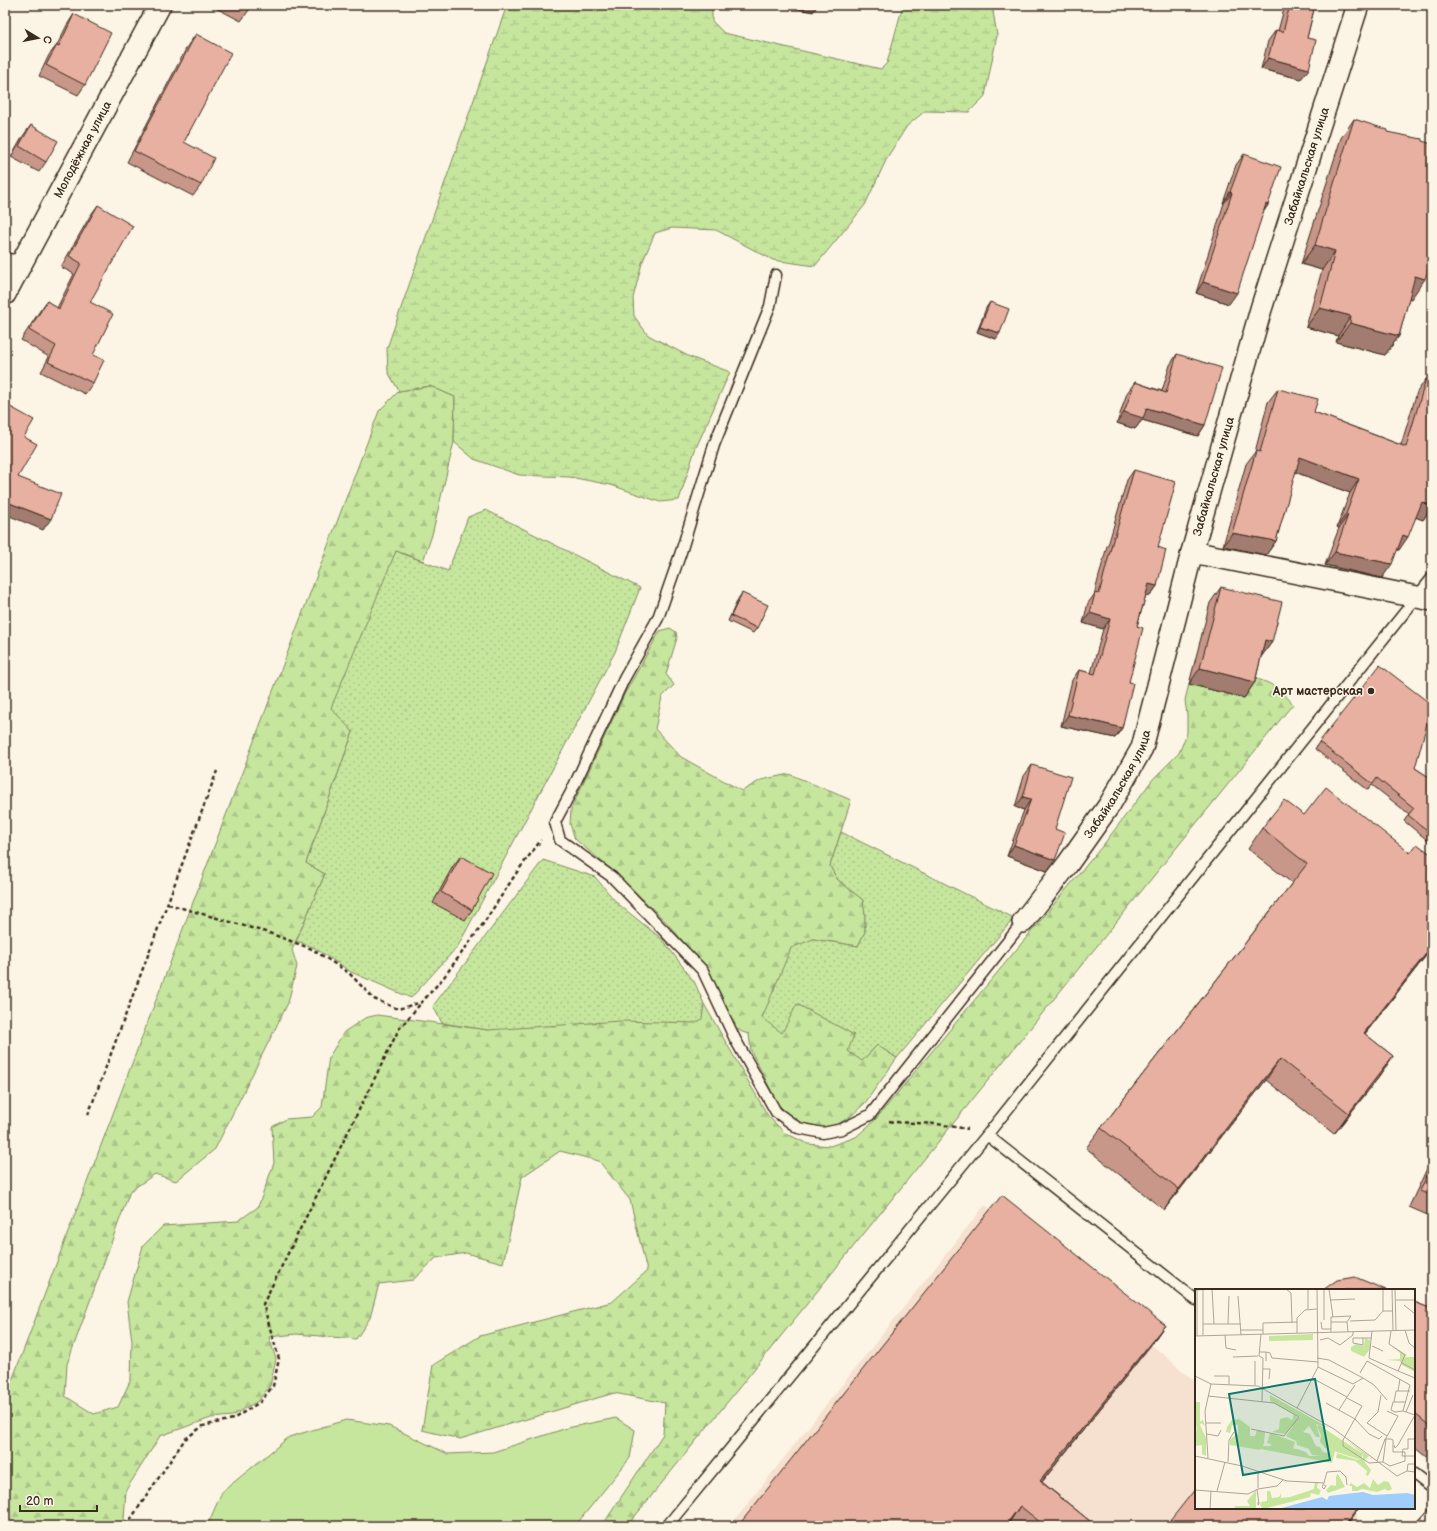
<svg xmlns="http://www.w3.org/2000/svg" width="1437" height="1531" font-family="'Balsamiq Sans',sans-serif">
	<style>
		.built { fill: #f6e0d0 }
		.grass { fill: #c6e69e; stroke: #80885e }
		.forest { fill: url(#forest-firs); stroke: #80885e }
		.wetland { fill: url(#wetland-marsh); stroke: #80885e }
		.garden { fill: url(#garden-dots); stroke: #80885e }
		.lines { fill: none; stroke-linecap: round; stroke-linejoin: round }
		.service-casing { stroke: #3b2a1e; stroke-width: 13 }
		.minor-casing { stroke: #3b2a1e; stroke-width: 24 }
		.path { stroke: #3b2a1e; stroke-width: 2.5; stroke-dasharray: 4 3; stroke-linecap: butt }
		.service { stroke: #fcf5e5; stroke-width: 10 }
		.minor { stroke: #fcf5e5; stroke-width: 21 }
		.wall { fill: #c8978a; stroke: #3b2a1e }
		.shaded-wall { fill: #a27b70; stroke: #3b2a1e }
		.building { fill: #e8b0a0; stroke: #3b2a1e }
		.poi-dot { fill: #3b2a1e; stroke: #fcf5e5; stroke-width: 1.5 }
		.labels { text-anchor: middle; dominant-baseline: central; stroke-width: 3; stroke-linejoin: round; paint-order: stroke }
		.street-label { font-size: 12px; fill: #3b2a1e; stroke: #fcf5e5 }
		.poi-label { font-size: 12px; font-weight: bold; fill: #3b2a1e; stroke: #fcf5e5; text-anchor: end }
		.inset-road { fill: none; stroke: #afa495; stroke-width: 1 }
		.view { fill: #0f766e; fill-opacity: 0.15; stroke: #0f766e; stroke-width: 2 }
		.inset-edge { fill: none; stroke: #3b2a1e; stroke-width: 2 }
	</style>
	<defs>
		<pattern id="forest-firs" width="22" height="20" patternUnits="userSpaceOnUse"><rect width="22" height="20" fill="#c6e69e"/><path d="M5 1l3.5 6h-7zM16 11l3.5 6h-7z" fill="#abc588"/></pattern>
		<pattern id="wetland-marsh" width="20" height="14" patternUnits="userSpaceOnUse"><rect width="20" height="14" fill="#c6e69e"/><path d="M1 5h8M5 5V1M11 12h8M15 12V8" fill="none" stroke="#abc588"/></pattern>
		<pattern id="garden-dots" width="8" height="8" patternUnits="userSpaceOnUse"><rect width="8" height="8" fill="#c6e69e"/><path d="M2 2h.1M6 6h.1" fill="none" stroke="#abc588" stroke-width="1.8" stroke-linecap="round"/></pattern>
	</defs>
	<rect width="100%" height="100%" fill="#fcf5e5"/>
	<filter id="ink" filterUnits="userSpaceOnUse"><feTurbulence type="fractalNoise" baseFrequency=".025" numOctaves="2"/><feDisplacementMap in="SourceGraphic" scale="8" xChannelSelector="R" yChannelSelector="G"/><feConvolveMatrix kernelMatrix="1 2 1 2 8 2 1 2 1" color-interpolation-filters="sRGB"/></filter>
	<g filter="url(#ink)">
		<path class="built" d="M 985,1205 L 1196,1382 L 1196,1508 L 1346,1508 L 1367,1526 L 730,1526 Z"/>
		<path class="grass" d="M 616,1418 L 635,1430 L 630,1458 L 575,1526 L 207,1526 L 222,1492 L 289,1437 L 346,1420 L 389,1426 L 448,1454 L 493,1452 L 567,1428 Z"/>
		<path class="forest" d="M 430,386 L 455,397 L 454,442 L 432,535 L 423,561 L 396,551 L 353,732 L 306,863 L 325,874 L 292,950 L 297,966 L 288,1003 L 215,1149 L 176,1181 L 155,1174 L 130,1191 L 67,1364 L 65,1396 L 94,1414 L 118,1407 L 131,1379 L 132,1341 L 127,1302 L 143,1246 L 163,1226 L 238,1221 L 258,1207 L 274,1163 L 272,1127 L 286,1119 L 312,1117 L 322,1107 L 329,1057 L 344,1032 L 365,1018 L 377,1015 L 488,1030 L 688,989 L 704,1004 L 768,1116 L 785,1133 L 808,1144 L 830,1146 L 856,1137 L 875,1120 L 1104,844 L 1153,779 L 1179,753 L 1187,733 L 1187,715 L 1185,700 L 1189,684 L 1244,698 L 1249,677 C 1271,682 1278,687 1293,704 L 627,1526 L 602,1526 L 663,1434 L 665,1403 L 614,1393 L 460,1439 L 422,1430 L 433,1365 L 480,1336 L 612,1302 L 647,1271 L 630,1200 L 599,1161 L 560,1151 L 522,1177 L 503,1263 L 466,1253 L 436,1258 L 413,1280 L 379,1284 L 370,1318 L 356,1339 L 296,1334 L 269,1337 L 276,1359 L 270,1386 L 258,1401 L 232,1416 L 211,1418 L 160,1436 L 126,1490 L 124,1519 L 131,1526 L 5,1526 L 5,1399 L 379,411 L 399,391 Z
			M 670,628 L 676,632 L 677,638 L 666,674 L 674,685 L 662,697 L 655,729 L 681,757 L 742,791 L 761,780 L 789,774 L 851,800 L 830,866 L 837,879 L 863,900 L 865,914 L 865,932 L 858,946 L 813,939 L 797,1004 L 855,1035 L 862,1061 L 877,1045 L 897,1058 L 865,1103 L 850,1117 L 836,1125 L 816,1128 L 794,1120 L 778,1104 L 751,1051 L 749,1034 L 742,1032 L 735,1027 L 708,970 L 666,922 L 619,876 L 575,839 L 570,824 L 571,809 L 625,693 L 660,631 Z"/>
		<path class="wetland" d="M 507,5 L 712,5 L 712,21 L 724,33 L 881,69 L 887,63 L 903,5 L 992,5 L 997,35 L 985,96 L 969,112 L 925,111 L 907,126 L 888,156 L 865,205 L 815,266 L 773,260 L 716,230 L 672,228 L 655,233 L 642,263 L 633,298 L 634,316 L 648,335 L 690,357 L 730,372 L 695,450 L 679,500 L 660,502 L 611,485 L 570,477 L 519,475 L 474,459 L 454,442 L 455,397 L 430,386 L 399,391 L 388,372 L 387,348 Z"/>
		<path class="garden" d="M 486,510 L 640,588 L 615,652 L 458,946 L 411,998 L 351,972 L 313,947 L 296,941 L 325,874 L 306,863 L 353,732 L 331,708 L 396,551 L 448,571 L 468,517 Z
			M 841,832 L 1014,918 L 897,1058 L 877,1045 L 862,1061 L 848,1051 L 854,1035 L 797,1004 L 782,1033 L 762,1018 L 791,948 L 813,939 L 858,946 L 865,932 L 865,914 L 863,900 L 837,879 L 830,866 Z
			M 543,860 L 595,877 L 617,903 L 663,940 L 695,983 L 704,1004 L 702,1019 L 696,1023 L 620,1021 L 488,1030 L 442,1023 L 433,1006 Z"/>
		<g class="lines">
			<defs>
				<path id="service" d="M 5,259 L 24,260
					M 776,275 L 770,306 L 714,445 L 681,552 L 658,618 L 624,679 L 571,792 L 555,822 L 560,840 L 612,877 L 703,971 L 735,1039 L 776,1112 L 798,1128 L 823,1133 L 842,1129 L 870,1115 L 1023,922
					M 987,1135 L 1196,1300
					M 1414,1474 L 1432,1488
					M 667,1526 L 987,1135 L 1432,578
					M 1421,1526 L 1432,1514"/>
				<g id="minor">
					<path id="s1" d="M 5,294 L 160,5"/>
					<path d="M 1192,552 L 1432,600"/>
					<path id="s2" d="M 1023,922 L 1067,865 L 1110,804 L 1142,748 L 1192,552 L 1261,309 L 1358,5"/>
				</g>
			</defs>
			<use href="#service" class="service-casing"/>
			<use href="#minor" class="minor-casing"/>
			<path class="path" d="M 168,904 L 269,933 L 312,949 L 349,973 L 374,999 L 398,1009 L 422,1002 L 444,977 L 483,924 L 517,872 L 541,840
				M 88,1115 L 217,771
				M 889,1121 L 895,1122 L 937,1124 L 968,1129
				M 5,1342 L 6,1338
				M 126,1526 L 185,1439 L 203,1426 L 233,1419 L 260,1402 L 273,1386 L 279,1359 L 263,1304 L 399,1029 L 422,1002"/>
			<use href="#service" class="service"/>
			<use href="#minor" class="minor"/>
		</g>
		<path class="wall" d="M 217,5 L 252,5 L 249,10 L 241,21 L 216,8 Z
			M 1285,5 L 1315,5 L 1307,38 L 1301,79 L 1261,69 L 1268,41 L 1276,30 L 1278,31 Z
			M 74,14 L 85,85 L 78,95 L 39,76 L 49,55 L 57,45 L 67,25 Z
			M 196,34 L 184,142 L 201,185 L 193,196 L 127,162 L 188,45 Z
			M 1354,119 L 1387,132 L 1411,299 L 1409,298 L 1399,336 L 1385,355 L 1336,342 L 1338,336 L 1306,327 L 1322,270 L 1301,264 L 1341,138 Z
			M 31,125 L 46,162 L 39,172 L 11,157 L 23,136 Z
			M 1244,154 L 1268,205 L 1263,212 L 1229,304 L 1196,293 L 1224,203 L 1223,203 L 1236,165 Z
			M 98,205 L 90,302 L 93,355 L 93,383 L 85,394 L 41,372 L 49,357 L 21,340 L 39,312 L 47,301 L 57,308 L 74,274 L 61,267 L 90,216 Z
			M 990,302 L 996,339 L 977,332 L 986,308 Z
			M 1177,354 L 1205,425 L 1198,436 L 1142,420 L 1135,429 L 1117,423 L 1127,393 L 1135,382 L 1162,391 L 1170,365 Z
			M 1426,379 L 1432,381 L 1432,507 L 1423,520 L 1416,517 L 1399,550 L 1397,550 L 1382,578 L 1325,565 L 1339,528 L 1337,527 L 1350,493 L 1295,472 L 1276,541 L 1266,555 L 1223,546 L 1246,464 L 1255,452 L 1268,402 L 1278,389 L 1314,412 L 1401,445 L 1417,392 Z
			M 1134,470 L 1158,547 L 1157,586 L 1150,596 L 1146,595 L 1137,626 L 1122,728 L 1115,738 L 1061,726 L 1072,680 L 1079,670 L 1091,673 L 1103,629 L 1083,623 L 1088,603 L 1094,595 L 1107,546 L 1109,542 L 1127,480 Z
			M 1221,587 L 1272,642 L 1261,657 L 1255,682 L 1244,698 L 1189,684 L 1210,603 Z
			M 742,593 L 757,628 L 753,633 L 728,621 L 738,599 Z
			M 1319,742 L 1415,768 L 1432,779 L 1432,844 L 1404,821 L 1409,814 L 1372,785 L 1368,790 L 1315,749 Z
			M 1032,765 L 1055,829 L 1047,871 L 1007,856 L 1024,810 L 1015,807 L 1024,776 Z
			M 1304,815 L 1410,853 L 1432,855 L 1432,948 L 1365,1034 L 1393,1056 L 1379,1077 L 1334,1134 L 1266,1080 L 1164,1210 L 1086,1148 L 1101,1128 L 1292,883 L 1248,849 L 1262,828 Z
			M 461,856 L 472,910 L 465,920 L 433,903 L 453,866 Z
			M 1432,1159 L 1432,1217 L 1409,1207 L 1430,1162 Z
			M 1414,1302 L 1432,1309 L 1432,1461 L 1414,1446 Z
			M 1165,1325 L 1150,1346 L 1042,1482 L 1096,1526 L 738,1526 Z"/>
		<path class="shaded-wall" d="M 778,5 L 818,5 L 813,12 Z
			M 1268,58 L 1309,69 L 1301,79 L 1261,69 Z
			M 1230,192 L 1232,193 L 1224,203 L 1223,203 Z
			M 1266,204 L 1268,205 L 1261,216 Z
			M 1315,245 L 1335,251 L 1322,270 L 1301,264 Z
			M 1415,276 L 1425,279 L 1411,299 L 1401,295 Z
			M 1203,282 L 1237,293 L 1229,304 L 1196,293 Z
			M 1320,308 L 1351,316 L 1338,336 L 1306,327 Z
			M 1350,323 L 1399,336 L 1385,355 L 1336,342 Z
			M 980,327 L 1000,333 L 996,339 L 977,332 Z
			M 1147,408 L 1205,425 L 1198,436 L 1142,420 L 1135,429 L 1117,423 L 1124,412 Z
			M 1300,457 L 1359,479 L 1350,493 L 1290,470 Z
			M 7,502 L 51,519 L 43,530 L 5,514 L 5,505 Z
			M 1422,502 L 1432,506 L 1423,520 L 1412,516 Z
			M 1346,514 L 1348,515 L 1339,528 L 1337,527 Z
			M 1232,533 L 1276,541 L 1266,555 L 1223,546 Z
			M 1403,535 L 1408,537 L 1399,550 L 1393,548 Z
			M 1335,552 L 1392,564 L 1382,578 L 1325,565 Z
			M 1149,584 L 1157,586 L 1150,596 L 1142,594 Z
			M 1090,613 L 1110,619 L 1103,629 L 1083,623 Z
			M 1265,640 L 1272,642 L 1261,657 Z
			M 1200,668 L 1255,682 L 1244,698 L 1189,684 Z
			M 1068,715 L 1122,728 L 1115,738 L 1061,726 Z
			M 1023,797 L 1031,799 L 1024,810 L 1015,807 Z
			M 1014,845 L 1055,860 L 1047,871 L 1007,856 Z
			M 1432,946 L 1432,948 L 1349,1054 L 1364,1033 Z
			M 1393,1056 L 1379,1077 L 1334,1134 L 1349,1113 Z
			M 1280,1059 L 1266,1080 L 1164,1210 L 1179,1189 Z
			M 1165,1325 L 1150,1346 L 1026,1502 L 1040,1481 Z
			M 1020,1506 L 1007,1526 L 1005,1526 Z
			M 1358,1508 L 1359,1508 L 1346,1526 L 1344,1526 Z"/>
		<path class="building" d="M 238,5 L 252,5 L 249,10 Z
			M 1290,5 L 1315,5 L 1307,38 L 1316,40 L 1309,69 L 1268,58 L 1276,30 L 1283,32 Z
			M 74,14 L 111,33 L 85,85 L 46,65 L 57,45 L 59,46 Z
			M 196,34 L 231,53 L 184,142 L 214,158 L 201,185 L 134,151 Z
			M 1354,119 L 1388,130 L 1387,132 L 1422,139 L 1422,141 L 1432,144 L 1432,257 L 1425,279 L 1415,276 L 1399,336 L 1350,323 L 1351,316 L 1320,308 L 1335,251 L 1315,245 Z
			M 31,125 L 58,141 L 46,162 L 19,146 Z
			M 1244,154 L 1281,167 L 1268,205 L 1266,204 L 1237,293 L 1203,282 L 1232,193 L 1230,192 Z
			M 5,201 L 11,202 L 6,224 L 5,223 Z
			M 98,205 L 133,226 L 90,302 L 113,314 L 93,355 L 104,360 L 93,383 L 48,362 L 56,346 L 29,330 L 47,301 L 59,309 L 81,263 L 69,256 Z
			M 990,302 L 1009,309 L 1000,333 L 980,327 Z
			M 1177,354 L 1222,368 L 1205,425 L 1147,408 L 1143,418 L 1124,412 L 1135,382 L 1166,393 Z
			M 1426,379 L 1432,381 L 1432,506 L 1422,502 L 1408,537 L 1403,535 L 1392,564 L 1335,552 L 1348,515 L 1346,514 L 1359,479 L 1300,457 L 1276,541 L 1232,533 L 1256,451 L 1260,452 L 1278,389 L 1318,399 L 1314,412 L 1406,447 Z
			M 5,404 L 34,420 L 24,437 L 37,444 L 18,477 L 61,494 L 51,519 L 7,502 L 5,505 Z
			M 1134,470 L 1176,482 L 1158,547 L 1166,550 L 1157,586 L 1149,584 L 1137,626 L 1143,628 L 1129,682 L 1133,683 L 1122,728 L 1068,715 L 1079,670 L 1095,674 L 1110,619 L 1090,613 L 1095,593 L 1099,594 L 1114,536 L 1115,536 Z
			M 1221,587 L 1282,602 L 1272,642 L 1265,640 L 1255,682 L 1200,668 Z
			M 742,593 L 768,605 L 757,628 L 731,616 Z
			M 1380,665 L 1432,705 L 1415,768 L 1432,779 L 1432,834 L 1408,815 L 1414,808 L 1377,778 L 1373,784 L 1319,742 Z
			M 1032,765 L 1071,777 L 1055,829 L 1065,833 L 1055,860 L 1014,845 L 1031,799 L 1023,797 Z
			M 1326,787 L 1410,853 L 1417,844 L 1432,855 L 1432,946 L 1364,1033 L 1393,1056 L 1349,1113 L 1280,1059 L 1179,1189 L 1101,1128 L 1307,864 L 1262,828 L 1284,800 L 1304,815 Z
			M 461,856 L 492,873 L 472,910 L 441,892 Z
			M 1432,1165 L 1432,1196 L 1420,1191 Z
			M 1002,1195 L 1165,1325 L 1040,1481 L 1096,1526 L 1045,1526 L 1020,1506 L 1005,1526 L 738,1526 Z
			M 1355,1277 L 1386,1290 L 1323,1290 L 1337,1280 Z
			M 1414,1302 L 1432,1309 L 1432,1428 L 1414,1413 Z
			M 1196,1488 L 1196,1508 L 1358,1508 L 1344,1526 L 1166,1526 Z"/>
	</g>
	<circle class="poi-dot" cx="1371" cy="691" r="4"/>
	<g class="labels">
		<g class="street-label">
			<text stroke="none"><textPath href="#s1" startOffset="164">Молодёжная улица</textPath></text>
			<text stroke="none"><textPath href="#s2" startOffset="816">Забайкальская улица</textPath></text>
			<text stroke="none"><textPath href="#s2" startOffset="492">Забайкальская улица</textPath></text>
			<text stroke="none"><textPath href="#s2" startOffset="168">Забайкальская улица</textPath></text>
		</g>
		<g class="poi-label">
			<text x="1363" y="691">Арт мастерская</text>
		</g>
	</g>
	<g transform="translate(1195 1289)">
		<rect width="220" height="220" fill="#fcf5e5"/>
		<path d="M 124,136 L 168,165 L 166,171 L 130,159 L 125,153 L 126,146 L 122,137 Z" fill="#c6e69e"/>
		<path d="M 118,45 L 118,51 L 74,52 L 74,47 ZM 170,49 L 175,51 L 175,60 L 169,68 L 156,62 L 156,58 L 161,55 L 169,57 ZM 198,57 L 212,66 L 209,68 L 220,68 L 220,83 L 207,76 L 205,72 L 191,71 L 205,70 L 205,64 ZM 75,106 L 134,139 L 121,135 L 125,148 L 121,148 L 114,137 L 108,143 L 115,145 L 121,157 L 125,158 L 128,163 L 133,164 L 136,159 L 140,162 L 137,174 L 66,160 L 66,157 L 76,157 L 102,160 L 111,163 L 114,167 L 127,167 L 117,166 L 114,160 L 102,156 L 98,136 L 105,128 L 75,112 ZM 99,125 L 104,130 L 90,145 L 77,143 L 84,140 L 85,130 L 92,128 L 97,131 ZM 8,131 L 10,137 L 6,134 L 5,136 L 11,149 L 11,167 L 7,165 L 7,156 L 0,157 L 2,134 ZM 150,150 L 174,167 L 169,172 L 176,181 L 173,187 L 171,186 L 172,182 L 160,172 L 141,169 L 142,164 L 163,171 L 168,169 L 168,165 ZM 143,185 L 150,198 L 133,204 L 131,201 L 136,196 L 141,197 L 141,187 ZM 178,190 L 183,196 L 189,192 L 194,193 L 197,200 L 193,202 L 190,200 L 182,203 L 167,200 L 162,202 L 157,202 L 157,197 L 154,197 L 156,194 L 162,198 L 169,194 L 175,199 ZM 120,193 L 123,193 L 122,199 L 126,201 L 124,206 L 116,204 L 115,208 L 68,220 L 65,216 L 66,213 L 72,212 L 72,202 L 75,202 L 77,209 L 84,208 L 86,204 L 86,209 L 95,208 L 119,200 ZM 61,201 L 61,220 L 39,220 L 40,217 L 55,217 L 52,212 Z" fill="#c6e69e"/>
		<path d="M 44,130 L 55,138 L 55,147 L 60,147 L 62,141 L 70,143 L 69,155 L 65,161 L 35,156 L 35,150 L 43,145 L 43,136 L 37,136 L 35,144 L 31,143 L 32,138 L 37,131 Z" fill="#c6e69e"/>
		<path d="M 0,113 L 5,113 L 5,132 L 0,140 ZM 99,136 L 102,148 L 101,152 L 91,147 ZM 75,144 L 100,153 L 98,160 L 75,158 L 76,155 L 72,154 Z" fill="#c6e69e"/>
		<path d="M 168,203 L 178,206 L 212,204 L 220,206 L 220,220 L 83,220 L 127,208 L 132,211 L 134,207 Z" fill="#a0cdfb"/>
		<path class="inset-road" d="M 8,0 L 8,46M 17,0 L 19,35M 91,0 L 96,4 L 97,34M 113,0 L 113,20M 129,0 L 129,31M 134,0 L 138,28M 188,0 L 188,22M 197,0 L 198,42M 200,0 L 201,41M 0,1 L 17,0M 43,7 L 46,46M 135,11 L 160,10M 201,11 L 220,11M 209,16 L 220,25M 155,32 L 180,31 L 188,22 L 198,22M 126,33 L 127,40 L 136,40M 136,33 L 152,33M 8,35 L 46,35M 33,35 L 34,7M 46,41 L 68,41M 210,41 L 214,54 L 220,59M 136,43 L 136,28 L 156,27 L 152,33 L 153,43M 102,44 L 102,29 L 110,21 L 122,20M 66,45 L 64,67 L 68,69 L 67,113M 68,45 L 68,34 L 102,33M 30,46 L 31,59 L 41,61M 0,47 L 220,41M 2,47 L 2,0M 168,49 L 168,56 L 158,54 L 158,49 L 177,49M 125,51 L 133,49 L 145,56 L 158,46 L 158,42M 177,57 L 188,62M 65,63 L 71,63 L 71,72M 71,63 L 75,64 L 77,69 L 123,73M 38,68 L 63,67M 122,69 L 134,71 L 168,89 L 179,96 L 192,111M 174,69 L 203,82 L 210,66 L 194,55 L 196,42M 174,69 L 177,42M 172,72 L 215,96 L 208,122M 207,74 L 220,81M 123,78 L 158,95 L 168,89M 68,80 L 75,80 L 74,90M 203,82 L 220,89M 165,84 L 172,72M 0,87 L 16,95 L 63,97 L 139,140 L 202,187 L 212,182 L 220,183M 19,87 L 34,87 L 34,95M 119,90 L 152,108 L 144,121M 60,96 L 60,72M 203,102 L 205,90M 186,106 L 183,123 L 172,134 L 192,147M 13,107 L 79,114 L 104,128 L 89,147 L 56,140M 152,108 L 160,96M 152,109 L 167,117 L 148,151 L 148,157 L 174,174 L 188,173M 199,113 L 201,102 L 215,102M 211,113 L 198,113 L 196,121 L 200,123 L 208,122 L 220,126M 131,114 L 160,130 L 174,145 L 184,150 L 187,147M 102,119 L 123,78 L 122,0M 211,123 L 218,106M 11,134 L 26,134M 12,145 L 23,147 L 26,141M 190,150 L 196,150 L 198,151 L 198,163 L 210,163 L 210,172 L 195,177 L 188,173 L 191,150M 220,150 L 213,150 L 213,160 L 208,160 L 207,167 L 220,167M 190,151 L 203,127 L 192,122M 199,156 L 200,159 L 203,156 L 220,126M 0,167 L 47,177 L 92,192 L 129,194 L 132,183 L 145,182 L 151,188 L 152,196M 13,169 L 10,122 L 16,95M 182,172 L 190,150M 33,173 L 34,151 L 39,143M 63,182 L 63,199M 212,182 L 213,175 L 220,175M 129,194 L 127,198 L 129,200 L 131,197 L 129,196M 62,200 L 64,215 L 63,216 L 63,213M 0,201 L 53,205 L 63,200 L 82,197 L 88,191M 22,202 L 30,173M 15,220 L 16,202"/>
		<path class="view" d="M 120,90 L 135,171 L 48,186 L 34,105 Z"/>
		<rect width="220" height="220" class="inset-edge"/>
	</g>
	<rect width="1437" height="1531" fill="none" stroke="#fcf5e5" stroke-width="20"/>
	<rect x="10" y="10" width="1417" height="1511" fill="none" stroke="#3b2a1e" stroke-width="1.5" filter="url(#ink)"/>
	<g transform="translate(38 38) rotate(100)" stroke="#fcf5e5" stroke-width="3" paint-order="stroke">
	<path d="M0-3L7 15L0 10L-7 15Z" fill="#3b2a1e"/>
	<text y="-6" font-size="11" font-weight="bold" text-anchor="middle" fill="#3b2a1e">С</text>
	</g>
	<path d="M20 1505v6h77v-6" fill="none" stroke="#3b2a1e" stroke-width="2"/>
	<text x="26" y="1505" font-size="12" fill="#3b2a1e" stroke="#fcf5e5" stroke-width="3" paint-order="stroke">20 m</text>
</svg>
